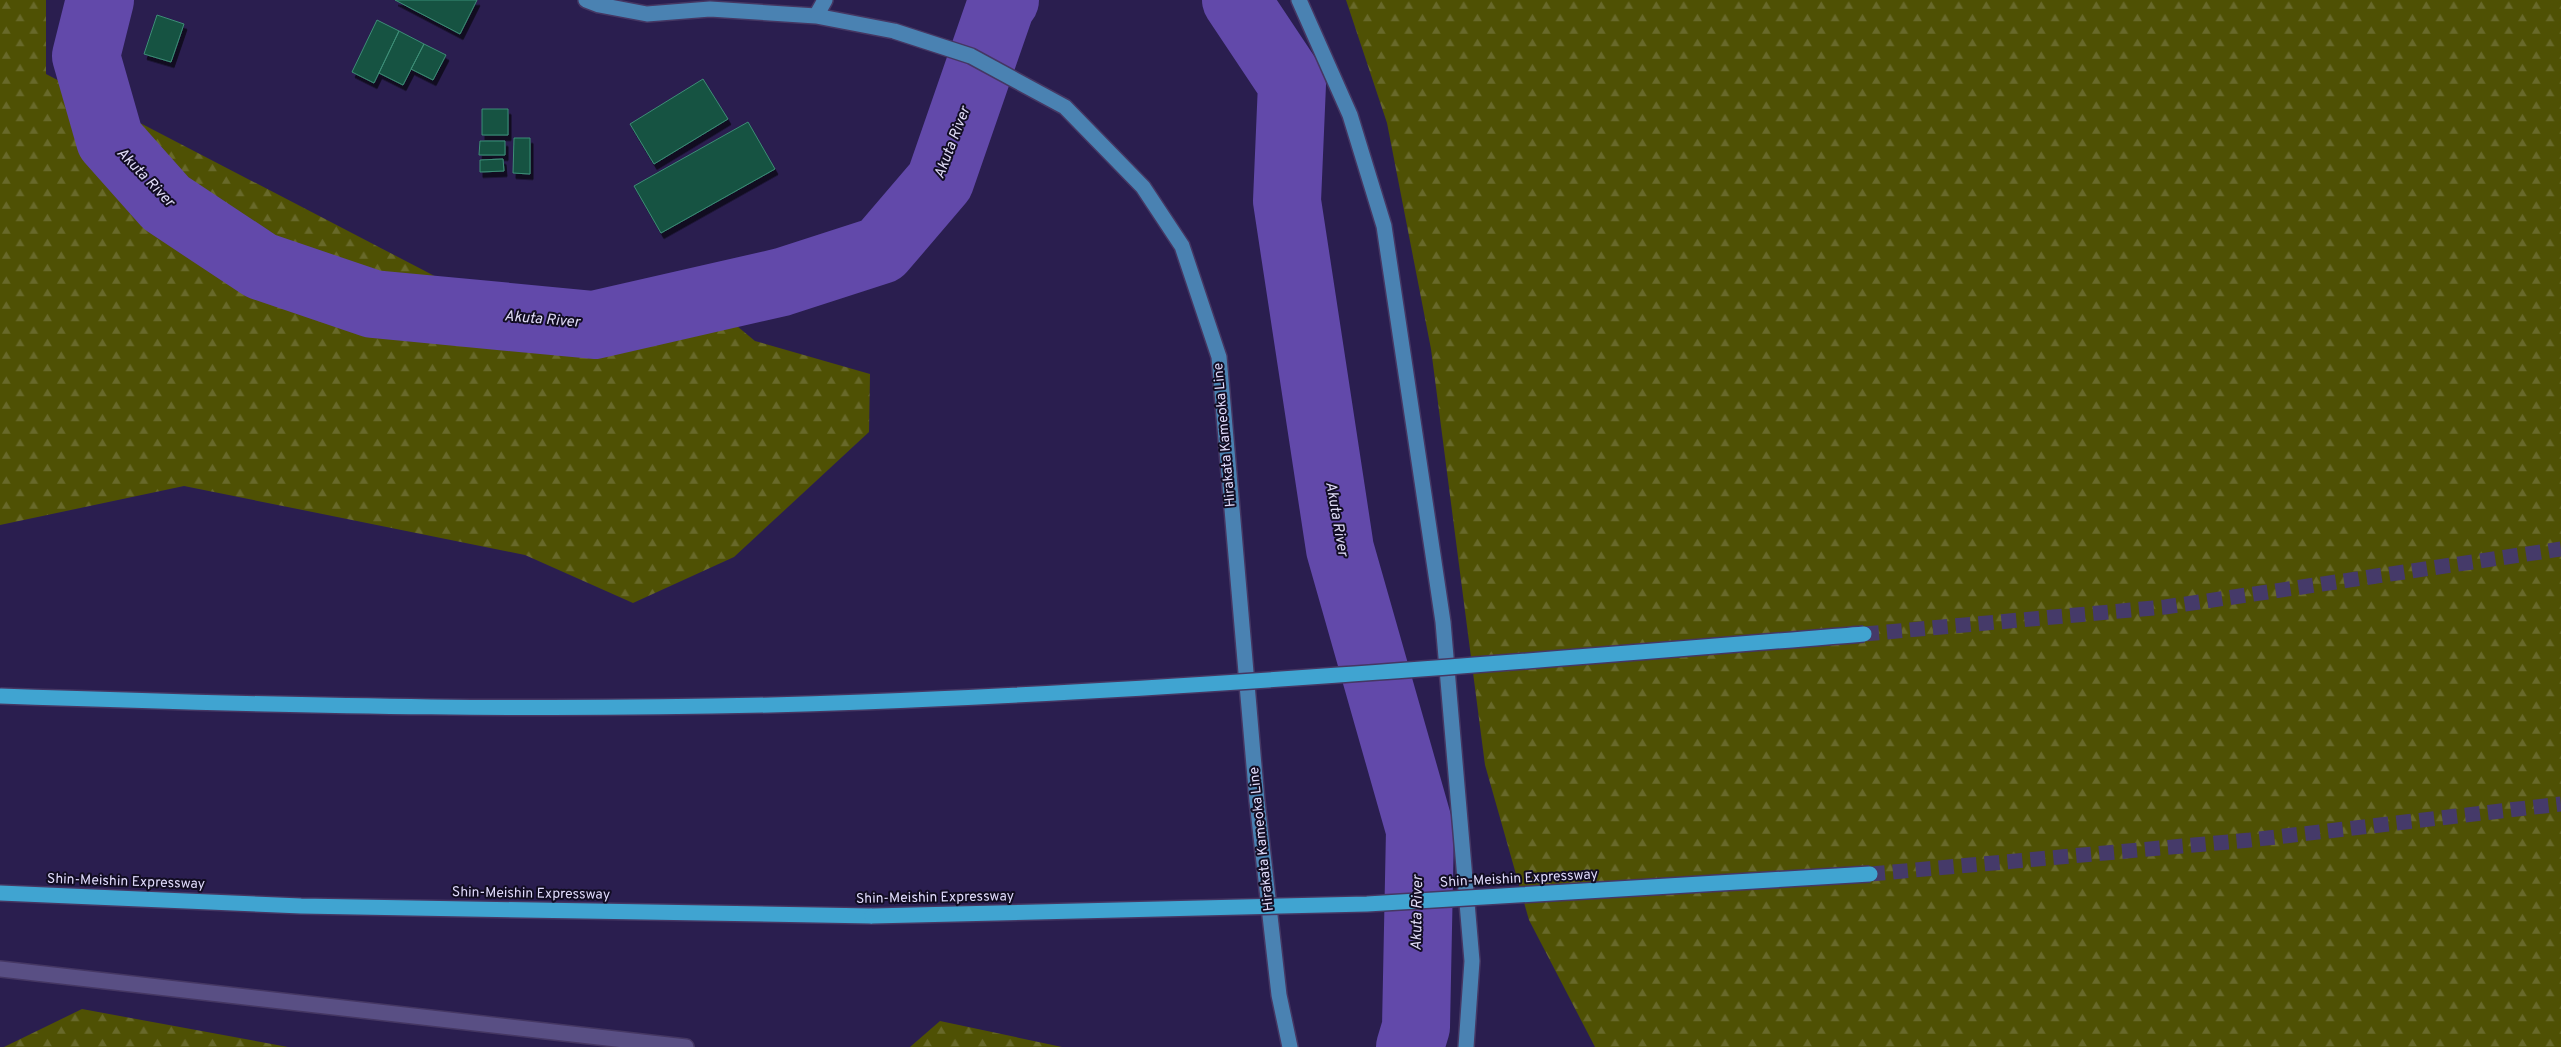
<svg xmlns="http://www.w3.org/2000/svg" width="2561" height="1047" font-family="Overpass,sans-serif">
	<style>
		.forest { fill: url(#forest-firs) }
		.lines { fill: none; stroke-linecap: round; stroke-linejoin: round }
		.river { stroke: #6249aa; stroke-width: 68 }
		.building { fill: #135342; stroke: #3e8d76; filter: url(#shadow) }
		.motorway-tunnel { stroke: #453a69; stroke-width: 15; stroke-dasharray: 15 8; stroke-linecap: butt }
		.minor-casing { stroke: #453763; stroke-width: 18 }
		.primary-casing { stroke: #453763; stroke-width: 18 }
		.motorway-casing { stroke: #453763; stroke-width: 18 }
		.minor { stroke: #594f84; stroke-width: 15 }
		.primary { stroke: #4a82b2; stroke-width: 15 }
		.motorway { stroke: #40a4d1; stroke-width: 15 }
		.motorway-bridge-casing { stroke: #453763; stroke-width: 18; stroke-linecap: butt }
		.motorway-bridge { stroke: #40a4d1; stroke-width: 15 }
		.labels { text-anchor: middle; dominant-baseline: central; stroke-width: 4; stroke-linejoin: round; paint-order: stroke }
		.street-label { font-size: 14px; fill: #dfdafa; stroke: #120d23 }
		.water-label { font-size: 15px; font-style: italic; fill: #e0dcf6; stroke: #120d23 }
	</style>
	<defs>
		<pattern id="forest-firs" width="22" height="20" patternUnits="userSpaceOnUse" patternTransform="scale(1.25)"><rect width="22" height="20" fill="#4f5104"/><path d="M5 1l3.5 6h-7zM16 11l3.5 6h-7z" fill="#68692a"/></pattern>
		<filter id="shadow"><feDropShadow dx="3" dy="5.5" stdDeviation="0" flood-color="#0009"/></filter>
	</defs>
	<rect width="100%" height="100%" fill="#2a1e4f"/>
	<path class="forest" d="M 0,0 L 46,0 L 46,74 L 475,297 L 702,297 L 755,341 L 870,374 L 869,432 L 734,557 L 633,603 L 525,555 L 184,486 L 0,525 Z
		M 1346,0 L 2561,0 L 2561,1047 L 1595,1047 L 1529,920 L 1485,765 L 1431,349 L 1387,123 Z
		M 82,1009 L 288,1047 L 4,1047 Z
		M 940,1021 L 1062,1047 L 910,1047 Z"/>
	<g class="lines">
		<path class="river" d="M 100,0 L 86,56 L 110,140 L 166,203 L 261,266 L 373,304 L 594,325 L 782,282 L 881,250 L 940,181 L 1001,5 L 1005,0
			M 1236,0 L 1292,84 L 1287,201 L 1340,549 L 1420,830 L 1416,1027 L 1410,1047"/>
	</g>
	<path class="building" d="M 395,0 L 477,0 L 460,34 Z
		M 157,15 L 184,24 L 171,62 L 144,54 Z
		M 377,20 L 399,31 L 374,83 L 352,72 Z
		M 399,31 L 424,44 L 403,85 L 379,73 Z
		M 424,44 L 446,55 L 433,80 L 411,69 Z
		M 703,79 L 728,119 L 654,164 L 630,124 Z
		M 482,109 L 508,109 L 508,135 L 482,135 Z
		M 748,122 L 775,169 L 661,233 L 634,186 Z
		M 514,138 L 530,138 L 530,174 L 513,173 Z
		M 480,141 L 505,141 L 505,155 L 479,155 Z
		M 503,159 L 504,171 L 480,172 L 480,160 Z"/>
	<g class="lines">
		<path class="motorway-tunnel" d="M 1864,634 L 2165,607 L 2561,549
			M 1870,874 L 2250,840 L 2561,804"/>
		<defs>
			<path id="minor" d="M 0,969 L 686,1047"/>
			<path id="primary" d="M 586,0 L 599,5 L 647,14 L 710,9 L 816,16 L 894,31 L 971,56 L 1065,107 L 1143,187 L 1182,246 L 1219,357 L 1257,801 L 1279,995 L 1290,1047
				M 1299,0 L 1350,115 L 1384,226 L 1443,622 L 1472,961 L 1466,1047
				M 816,16 L 825,0"/>
			<path id="motorway" d="M 0,893 L 301,906 L 872,916"/>
		</defs>
		<use href="#minor" class="minor-casing"/>
		<use href="#primary" class="primary-casing"/>
		<use href="#motorway" class="motorway-casing"/>
		<use href="#minor" class="minor"/>
		<use href="#primary" class="primary"/>
		<use href="#motorway" class="motorway"/>
		<defs>
			<path id="motorway-bridge" d="M 0,696 C 287,706 575,713 863,702 C 1197,689 1531,661 1864,634
				M 872,916 L 1367,904 L 1870,874"/>
		</defs>
		<use href="#motorway-bridge" class="motorway-bridge-casing"/>
		<use href="#motorway-bridge" class="motorway-bridge"/>
	</g>
	<g class="labels">
		<g class="street-label">
			<text transform="translate(1225 435) rotate(-95)">Hirakata Kameoka Line</text>
			<text transform="translate(1262 839) rotate(-96)">Hirakata Kameoka Line</text>
			<text transform="translate(1519 879) rotate(-3)">Shin-Meishin Expressway</text>
			<text transform="translate(126 882) rotate(2)">Shin-Meishin Expressway</text>
			<text transform="translate(531 894) rotate(1)">Shin-Meishin Expressway</text>
			<text transform="translate(935 898) rotate(-1)">Shin-Meishin Expressway</text>
		</g>
		<g class="water-label">
			<text transform="translate(953 143) rotate(-69)">Akuta River</text>
			<text transform="translate(145 178) rotate(46)">Akuta River</text>
			<text transform="translate(542 320) rotate(5)">Akuta River</text>
			<text transform="translate(1336 519) rotate(80)">Akuta River</text>
			<text transform="translate(1418 913) rotate(-89)">Akuta River</text>
		</g>
	</g>
</svg>
